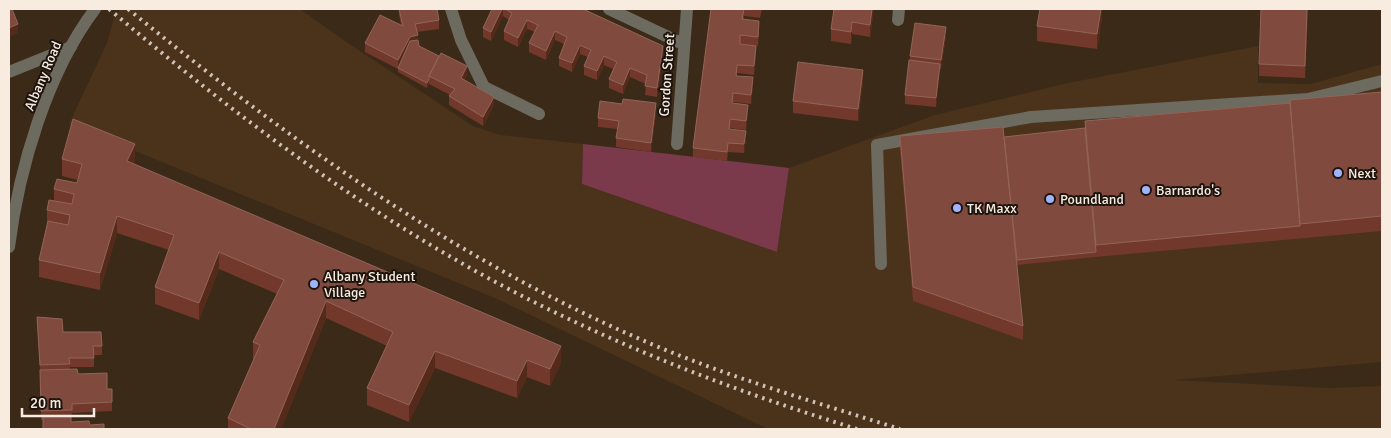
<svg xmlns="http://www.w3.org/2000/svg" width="1391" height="438" font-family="Signika,sans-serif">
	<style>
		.built { fill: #4a321b }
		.green { fill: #7a3a4c }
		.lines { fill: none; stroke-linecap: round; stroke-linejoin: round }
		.service { stroke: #6d6a5f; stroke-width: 12 }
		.minor { stroke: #6d6a5f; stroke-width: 12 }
		.tertiary { stroke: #6d6a5f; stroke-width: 12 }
		.rail { stroke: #d0c3b6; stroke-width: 4; stroke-dasharray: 2.5 5; stroke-linecap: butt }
		.wall { fill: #71382b }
		.shaded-wall { fill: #562a1b }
		.building { fill: #804b3e; stroke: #926458 }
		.poi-dot { fill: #a0b3fd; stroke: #1d140d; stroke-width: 2 }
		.labels { text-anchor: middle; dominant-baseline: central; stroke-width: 4; stroke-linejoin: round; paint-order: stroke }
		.street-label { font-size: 14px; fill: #f8ece1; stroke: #1d140d }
		.poi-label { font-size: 14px; fill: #f8ece1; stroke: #1d140d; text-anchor: start }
	</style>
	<rect width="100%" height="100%" fill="#3c2a18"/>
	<path class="built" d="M 121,9 L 300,9 L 345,41 L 473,126 L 500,135 L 583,144 L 582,184 L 777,252 L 789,168 L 935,115 L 1063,84 L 1258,46 L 1258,83 L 1311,84 L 1382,64 L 1382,362 L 1174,380 L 1329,388 L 1382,386 L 1382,429 L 768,429 L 495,298 L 69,124 L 107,43 L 114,18 Z"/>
	<path class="green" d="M 583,144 L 789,168 L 777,252 L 582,184 Z"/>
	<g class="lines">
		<path class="service" d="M 451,9 L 461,40 L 484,87 L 539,114
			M 881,264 L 877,145 L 1031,117 L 1308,99 L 1382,81"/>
		<path class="minor" d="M 609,9 L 683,44
			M 898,20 L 899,9
			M 9,72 L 71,47
			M 677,144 L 687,9"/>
		<path class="tertiary" d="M 9,247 C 19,168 47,73 95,9"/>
		<path class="rail" d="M 109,9 C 238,118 375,221 526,298 C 632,352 744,394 857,429
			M 128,9 C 292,142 459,263 656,346 C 735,379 818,403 900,429"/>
	</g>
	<path class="wall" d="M 399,9 L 437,9 L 439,20 L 439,29 L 417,32 L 419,46 L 467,75 L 464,80 L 494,105 L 483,126 L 449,105 L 449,96 L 450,95 L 429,84 L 427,88 L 398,72 L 398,69 L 365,52 L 365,43 L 401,25 L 399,15 Z
		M 492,9 L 583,9 L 663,55 L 657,97 L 645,95 L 646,84 L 630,77 L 623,94 L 609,88 L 609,79 L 613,69 L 604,65 L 597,80 L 584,75 L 584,66 L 588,57 L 580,54 L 572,72 L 559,66 L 559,58 L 564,44 L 555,40 L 546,60 L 529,52 L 529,43 L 535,32 L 527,29 L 518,47 L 504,40 L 504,31 L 509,20 L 503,16 L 491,41 L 483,37 L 483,28 Z
		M 711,9 L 762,9 L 760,18 L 744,16 L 744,19 L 759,30 L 758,46 L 740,44 L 756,55 L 754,75 L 737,73 L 737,76 L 753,86 L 751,104 L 733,102 L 733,103 L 748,114 L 746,130 L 730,128 L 730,130 L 746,140 L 744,153 L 728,152 L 727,161 L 693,157 L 693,148 Z
		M 874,9 L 870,37 L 852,34 L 851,44 L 831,41 L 831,29 Z
		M 1102,9 L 1102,18 L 1097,49 L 1037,41 L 1037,26 Z
		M 1308,9 L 1305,78 L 1259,76 L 1259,64 Z
		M 946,36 L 941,69 L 940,69 L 936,107 L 905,104 L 905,95 L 910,60 L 910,56 Z
		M 863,82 L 858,121 L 793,113 L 793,101 Z
		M 1382,92 L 1382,231 L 1096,257 L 1017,265 L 1023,326 L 1023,340 L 913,301 L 900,150 L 900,136 L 1004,137 L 1085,128 L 1085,121 L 1290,103 Z
		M 656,112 L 651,152 L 616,147 L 616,138 L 618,129 L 598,127 L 598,118 Z
		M 62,159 L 135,161 L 133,163 L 561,363 L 550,386 L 527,377 L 517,398 L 435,368 L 409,422 L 367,405 L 367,388 L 387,346 L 326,318 L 281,429 L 228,429 L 228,418 L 254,359 L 253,359 L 253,342 L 277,294 L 219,269 L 199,320 L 155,304 L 155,287 L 169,250 L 117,233 L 100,290 L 39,277 L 39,260 L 47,224 L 47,210 L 54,201 L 54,189 L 77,183 L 78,180 L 62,176 Z
		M 37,317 L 63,332 L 102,346 L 102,355 L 94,355 L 94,367 L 70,367 L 70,369 L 78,374 L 107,389 L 112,402 L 112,411 L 72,413 L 71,422 L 90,425 L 104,429 L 41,420 L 40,374 Z"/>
	<path class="shaded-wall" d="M 502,9 L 503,9 L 503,16 L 491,41 L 491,32 Z
		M 872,9 L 874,9 L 870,37 L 870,25 Z
		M 1101,9 L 1102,9 L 1102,18 L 1097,49 L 1097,34 Z
		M 1307,9 L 1308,9 L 1305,78 L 1305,66 Z
		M 527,20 L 527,29 L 518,47 L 518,38 Z
		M 852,22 L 852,34 L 851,44 L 851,32 Z
		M 18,24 L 18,33 L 9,37 L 9,28 Z
		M 946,27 L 946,36 L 941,69 L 941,60 Z
		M 555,31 L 555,40 L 546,60 L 546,51 Z
		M 418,35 L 418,44 L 410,46 L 398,69 L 398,60 L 410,37 Z
		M 580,45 L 580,54 L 572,72 L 572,63 Z
		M 663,46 L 663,55 L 657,97 L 657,88 Z
		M 756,46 L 756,55 L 754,75 L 754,66 Z
		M 604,56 L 604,65 L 597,80 L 597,71 Z
		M 940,64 L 940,73 L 936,107 L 936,98 Z
		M 467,66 L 467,75 L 461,86 L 461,78 Z
		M 630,68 L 630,77 L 623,94 L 623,85 Z
		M 863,70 L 863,82 L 858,121 L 858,109 Z
		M 753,77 L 753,86 L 751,104 L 751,95 Z
		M 429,79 L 429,84 L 427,88 L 427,83 Z
		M 494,97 L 494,105 L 483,126 L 483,117 Z
		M 656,103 L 656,112 L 651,152 L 651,143 Z
		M 748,105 L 748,114 L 746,130 L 746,121 Z
		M 746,131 L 746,140 L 744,153 L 744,144 Z
		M 135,144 L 135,161 L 127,178 L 127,161 Z
		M 117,216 L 117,233 L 100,290 L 100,273 Z
		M 219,252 L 219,269 L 199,320 L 199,303 Z
		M 326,301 L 326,318 L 281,429 L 274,429 Z
		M 561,346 L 561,363 L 550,386 L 550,369 Z
		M 435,351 L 435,368 L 409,422 L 409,405 Z
		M 527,360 L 527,377 L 517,398 L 517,381 Z"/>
	<path class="building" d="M 9,9 L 12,9 L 18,24 L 9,28 Z
		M 399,9 L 437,9 L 439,20 L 415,24 L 418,35 L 410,37 L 398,60 L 365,43 L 380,15 L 403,26 Z
		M 492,9 L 502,9 L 491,32 L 483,28 Z
		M 505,9 L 583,9 L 663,46 L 657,88 L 645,86 L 647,75 L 630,68 L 623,85 L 609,79 L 617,62 L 604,56 L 597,71 L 584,66 L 591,50 L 580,45 L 572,63 L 559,58 L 567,37 L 555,31 L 546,51 L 529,43 L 538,25 L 527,20 L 518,38 L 504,31 L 512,13 Z
		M 711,9 L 744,9 L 742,19 L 759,21 L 758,37 L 740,35 L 740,44 L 756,46 L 754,66 L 737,65 L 736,76 L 753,77 L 751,95 L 733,93 L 732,103 L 748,105 L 746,121 L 730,119 L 729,129 L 746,131 L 744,144 L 728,143 L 727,152 L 693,148 Z
		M 834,9 L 872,9 L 870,25 L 852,22 L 851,32 L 831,29 Z
		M 1040,9 L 1101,9 L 1097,34 L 1037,26 Z
		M 1261,9 L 1307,9 L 1305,66 L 1259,64 Z
		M 915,23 L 946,27 L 941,60 L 910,56 Z
		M 418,40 L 419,46 L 439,56 L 429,76 L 429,79 L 427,83 L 398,68 L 410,41 Z
		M 441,53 L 467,66 L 461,78 L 494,97 L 483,117 L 449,96 L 455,89 L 429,76 Z
		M 909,60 L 940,64 L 936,98 L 905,95 Z
		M 798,62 L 863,70 L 858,109 L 793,101 Z
		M 1382,92 L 1382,216 L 1300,224 L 1290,100 Z
		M 623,99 L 656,103 L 651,143 L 616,138 L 619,121 L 598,118 L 600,101 L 622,104 Z
		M 1290,103 L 1300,226 L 1096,245 L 1085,121 Z
		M 73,119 L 135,144 L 127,161 L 561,346 L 550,369 L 527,360 L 517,381 L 435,351 L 409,405 L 367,388 L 393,332 L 326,301 L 274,429 L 251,429 L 228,418 L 260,345 L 253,342 L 284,280 L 219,252 L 199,303 L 155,287 L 174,235 L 117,216 L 100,273 L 39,260 L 48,221 L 68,225 L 70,215 L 47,210 L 49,200 L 72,204 L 74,194 L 54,189 L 57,179 L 77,183 L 82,164 L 62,159 Z
		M 1003,127 L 1023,326 L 913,287 L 900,136 Z
		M 1085,128 L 1096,252 L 1017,260 L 1004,137 Z
		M 37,317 L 62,319 L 63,332 L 101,332 L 102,346 L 93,346 L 94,358 L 69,358 L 70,364 L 40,365 Z
		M 77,369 L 78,374 L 107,373 L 107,389 L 112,389 L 112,402 L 72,404 L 72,410 L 41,411 L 40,370 Z
		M 43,416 L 71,416 L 71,422 L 89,421 L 90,425 L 104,424 L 104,429 L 43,429 Z"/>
	<g class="poi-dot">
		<circle cx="1338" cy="173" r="5"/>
		<circle cx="1146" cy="190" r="5"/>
		<circle cx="1050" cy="199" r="5"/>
		<circle cx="957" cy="208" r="5"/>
		<circle cx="314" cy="284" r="5"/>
	</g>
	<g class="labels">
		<g class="street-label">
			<text transform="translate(667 75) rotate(-86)">Gordon Street</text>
			<text transform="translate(43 76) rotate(-67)">Albany Road</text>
		</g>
		<g class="poi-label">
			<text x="1348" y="173">Next</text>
			<text x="1156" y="190">Barnardo's</text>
			<text x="1060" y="199">Poundland</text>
			<text x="967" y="208">TK Maxx</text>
			<text x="324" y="276">Albany Student<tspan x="324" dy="16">Village</tspan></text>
		</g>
	</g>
	<rect width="1391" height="438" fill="none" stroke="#f8ece1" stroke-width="20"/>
	<path d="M22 408v8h72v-8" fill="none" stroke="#f8ece1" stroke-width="2.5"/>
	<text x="30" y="408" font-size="15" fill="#f8ece1" stroke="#1d140d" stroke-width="4" paint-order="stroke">20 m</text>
</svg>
